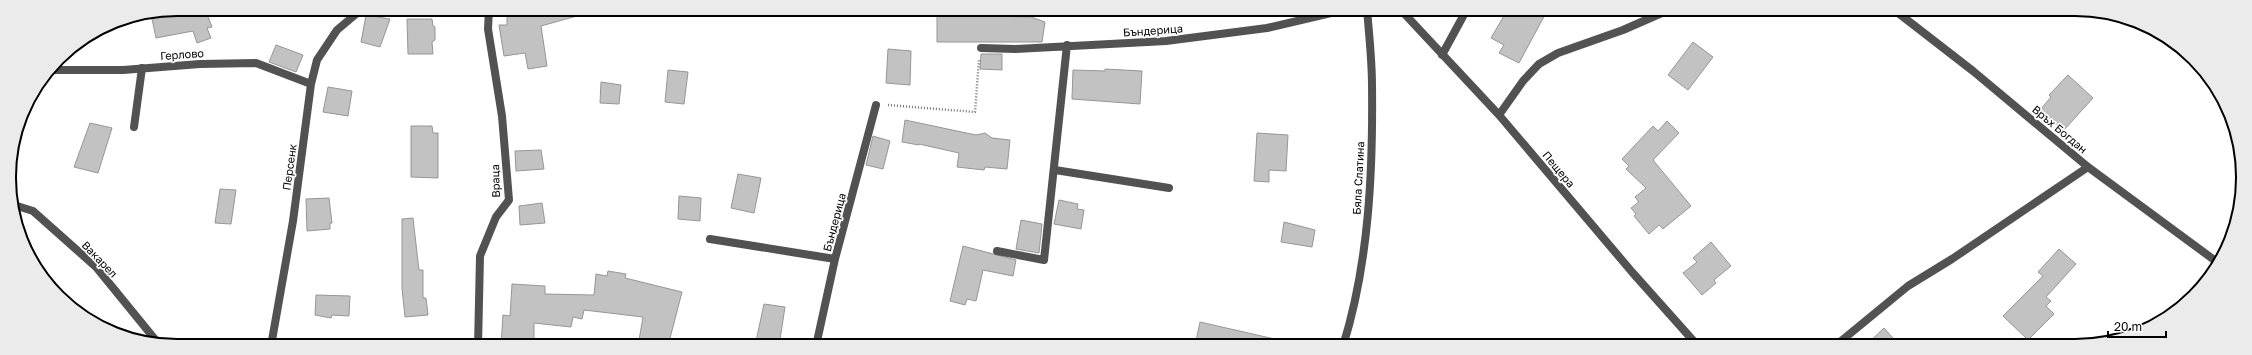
<svg xmlns="http://www.w3.org/2000/svg" width="2252" height="355" font-family="'Golos Text',sans-serif">
	<style>
		.building { fill: #c2c2c2; stroke: #969696 }
		.lines { fill: none; stroke-linecap: round; stroke-linejoin: round }
		.path { stroke: #747474; stroke-width: 2.5; stroke-dasharray: 1 2; stroke-linecap: butt }
		.lane { stroke: #525252; stroke-width: 8 }
		.street { stroke: #525252; stroke-width: 8 }
		.labels { text-anchor: middle; dominant-baseline: central; stroke-width: 3.5; stroke-linejoin: round; paint-order: stroke }
		.street-label { font-size: 11px; fill: #000; stroke: #fff }
		.rim { fill: none; stroke: #000; stroke-width: 2 }
	</style>
	<rect width="100%" height="100%" fill="#fff"/>
	<path class="building" d="M 190,9 L 205,9 L 212,27 L 207,28 L 211,38 L 197,43 L 193,31 L 156,38 L 151,14 L 174,10 L 175,15 Z
		M 507,9 L 584,9 L 584,14 L 541,26 L 547,66 L 528,69 L 525,53 L 504,56 L 499,25 L 507,25 Z
		M 1508,9 L 1548,9 L 1519,63 L 1499,53 L 1504,45 L 1491,38 Z
		M 366,15 L 390,19 L 380,47 L 361,42 Z
		M 937,15 L 1031,17 L 1045,22 L 1042,42 L 937,42 Z
		M 407,19 L 432,19 L 433,26 L 435,27 L 435,40 L 432,42 L 433,54 L 408,54 Z
		M 1693,42 L 1713,57 L 1688,90 L 1668,75 Z
		M 276,45 L 303,55 L 296,72 L 269,62 Z
		M 888,49 L 911,51 L 910,85 L 886,83 Z
		M 981,54 L 1002,54 L 1002,70 L 980,69 Z
		M 1105,69 L 1142,71 L 1140,104 L 1072,99 L 1073,70 L 1105,71 Z
		M 668,70 L 688,72 L 684,104 L 665,102 Z
		M 2068,75 L 2093,98 L 2063,131 L 2040,110 L 2051,97 L 2049,95 Z
		M 601,82 L 621,85 L 619,104 L 600,103 Z
		M 328,87 L 352,91 L 348,116 L 323,112 Z
		M 905,120 L 976,135 L 985,133 L 992,138 L 1010,140 L 1007,169 L 985,167 L 984,170 L 957,167 L 959,153 L 919,144 L 919,145 L 902,142 Z
		M 1667,121 L 1679,133 L 1653,160 L 1691,206 L 1663,229 L 1659,225 L 1649,234 L 1634,216 L 1636,214 L 1631,208 L 1639,202 L 1635,197 L 1646,188 L 1626,169 L 1629,166 L 1622,159 L 1653,126 L 1658,131 Z
		M 90,123 L 112,128 L 98,173 L 74,167 Z
		M 411,126 L 432,126 L 433,133 L 438,133 L 438,178 L 411,177 Z
		M 1257,133 L 1288,135 L 1286,171 L 1269,170 L 1269,182 L 1254,181 Z
		M 873,136 L 890,141 L 883,169 L 866,165 Z
		M 541,150 L 544,169 L 516,171 L 515,151 Z
		M 738,174 L 761,178 L 754,213 L 731,208 Z
		M 220,189 L 236,190 L 231,224 L 215,223 Z
		M 679,196 L 701,198 L 700,221 L 678,219 Z
		M 329,198 L 332,223 L 330,223 L 330,229 L 307,231 L 306,199 Z
		M 1059,200 L 1078,204 L 1077,209 L 1084,210 L 1081,229 L 1054,224 Z
		M 542,203 L 545,223 L 520,225 L 519,206 Z
		M 413,218 L 419,270 L 423,270 L 423,298 L 426,298 L 428,315 L 405,317 L 402,288 L 402,219 Z
		M 1021,220 L 1042,224 L 1039,253 L 1016,249 Z
		M 1284,222 L 1315,230 L 1312,247 L 1281,242 Z
		M 1711,242 L 1731,266 L 1714,280 L 1716,283 L 1702,295 L 1683,273 L 1697,262 L 1693,258 Z
		M 963,246 L 1016,260 L 1013,276 L 983,270 L 976,301 L 967,299 L 965,305 L 950,301 Z
		M 2059,249 L 2076,264 L 2046,297 L 2051,301 L 2046,306 L 2054,314 L 2028,340 L 2003,316 L 2043,276 L 2038,272 Z
		M 608,271 L 626,274 L 625,278 L 682,292 L 668,346 L 638,346 L 643,317 L 584,310 L 582,319 L 573,317 L 571,327 L 534,323 L 534,339 L 532,339 L 531,346 L 501,346 L 503,315 L 510,316 L 512,284 L 545,286 L 545,294 L 594,295 L 596,274 L 607,276 Z
		M 316,295 L 350,296 L 349,316 L 332,315 L 331,318 L 315,315 Z
		M 764,304 L 785,307 L 779,346 L 755,346 Z
		M 1200,322 L 1279,340 L 1278,346 L 1195,346 Z
		M 1884,328 L 1900,346 L 1865,346 Z"/>
	<g class="lines">
		<path class="path" d="M 888,105 L 975,112 L 979,60"/>
		<path class="lane" d="M 134,127 L 142,68"/>
		<path class="street" d="M 1400,9 L 1499,115 L 1632,272 L 1698,346
			M 1893,9 L 1973,71 L 2088,167 L 2217,262
			M 981,48 L 1015,49 L 1166,41 L 1267,28 L 1348,9
			M 1442,55 L 1467,9
			M 50,70 L 123,70 L 200,64 L 256,63 L 311,84
			M 1499,115 L 1523,81 L 1539,64 L 1558,53 L 1623,30 L 1671,9
			M 1055,170 L 1169,188
			M 14,205 L 33,211 L 96,267 L 158,343
			M 710,239 L 835,259
			M 997,251 L 1044,260 L 1067,45
			M 271,346 L 293,221 L 311,84 L 317,60 L 337,30 L 362,9
			M 478,346 L 480,256 L 496,217 L 509,200 L 502,116 L 488,29 L 489,9
			M 816,346 L 835,259 L 876,105
			M 1343,346 C 1369,263 1373,171 1372,85 C 1372,60 1369,34 1367,9
			M 1835,346 L 1908,286 L 1952,259 L 2088,167"/>
	</g>
	<g class="labels">
		<g class="street-label">
			<text transform="translate(1153 30) rotate(-4)">Бъндерица</text>
			<text transform="translate(182 54) rotate(-4)">Герлово</text>
			<text transform="translate(2060 129) rotate(40)">Връх Богдан</text>
			<text transform="translate(289 167) rotate(-82)">Персенк</text>
			<text transform="translate(1559 169) rotate(50)">Пещера</text>
			<text transform="translate(1358 178) rotate(-87)">Бяла Слатина</text>
			<text transform="translate(495 181) rotate(-92)">Враца</text>
			<text transform="translate(834 222) rotate(-75)">Бъндерица</text>
			<text transform="translate(100 259) rotate(46)">Вакарел</text>
		</g>
	</g>
	<path d="M0 0H2252V355H0ZM177 16H2075A161 161 0 0 1 2236 177V178A161 161 0 0 1 2075 339H177A161 161 0 0 1 16 178V177A161 161 0 0 1 177 16Z" fill="#ebebeb" fill-rule="evenodd"/>
	<path class="rim" d="M177 16H2075A161 161 0 0 1 2236 177V178A161 161 0 0 1 2075 339H177A161 161 0 0 1 16 178V177A161 161 0 0 1 177 16Z"/>
	<path d="M2108 331v6h58v-6" fill="none" stroke="#000000" stroke-width="2"/>
	<text x="2114" y="331" font-size="12" fill="#000000" stroke="#ffffff" stroke-width="3" paint-order="stroke">20 m</text>
</svg>
